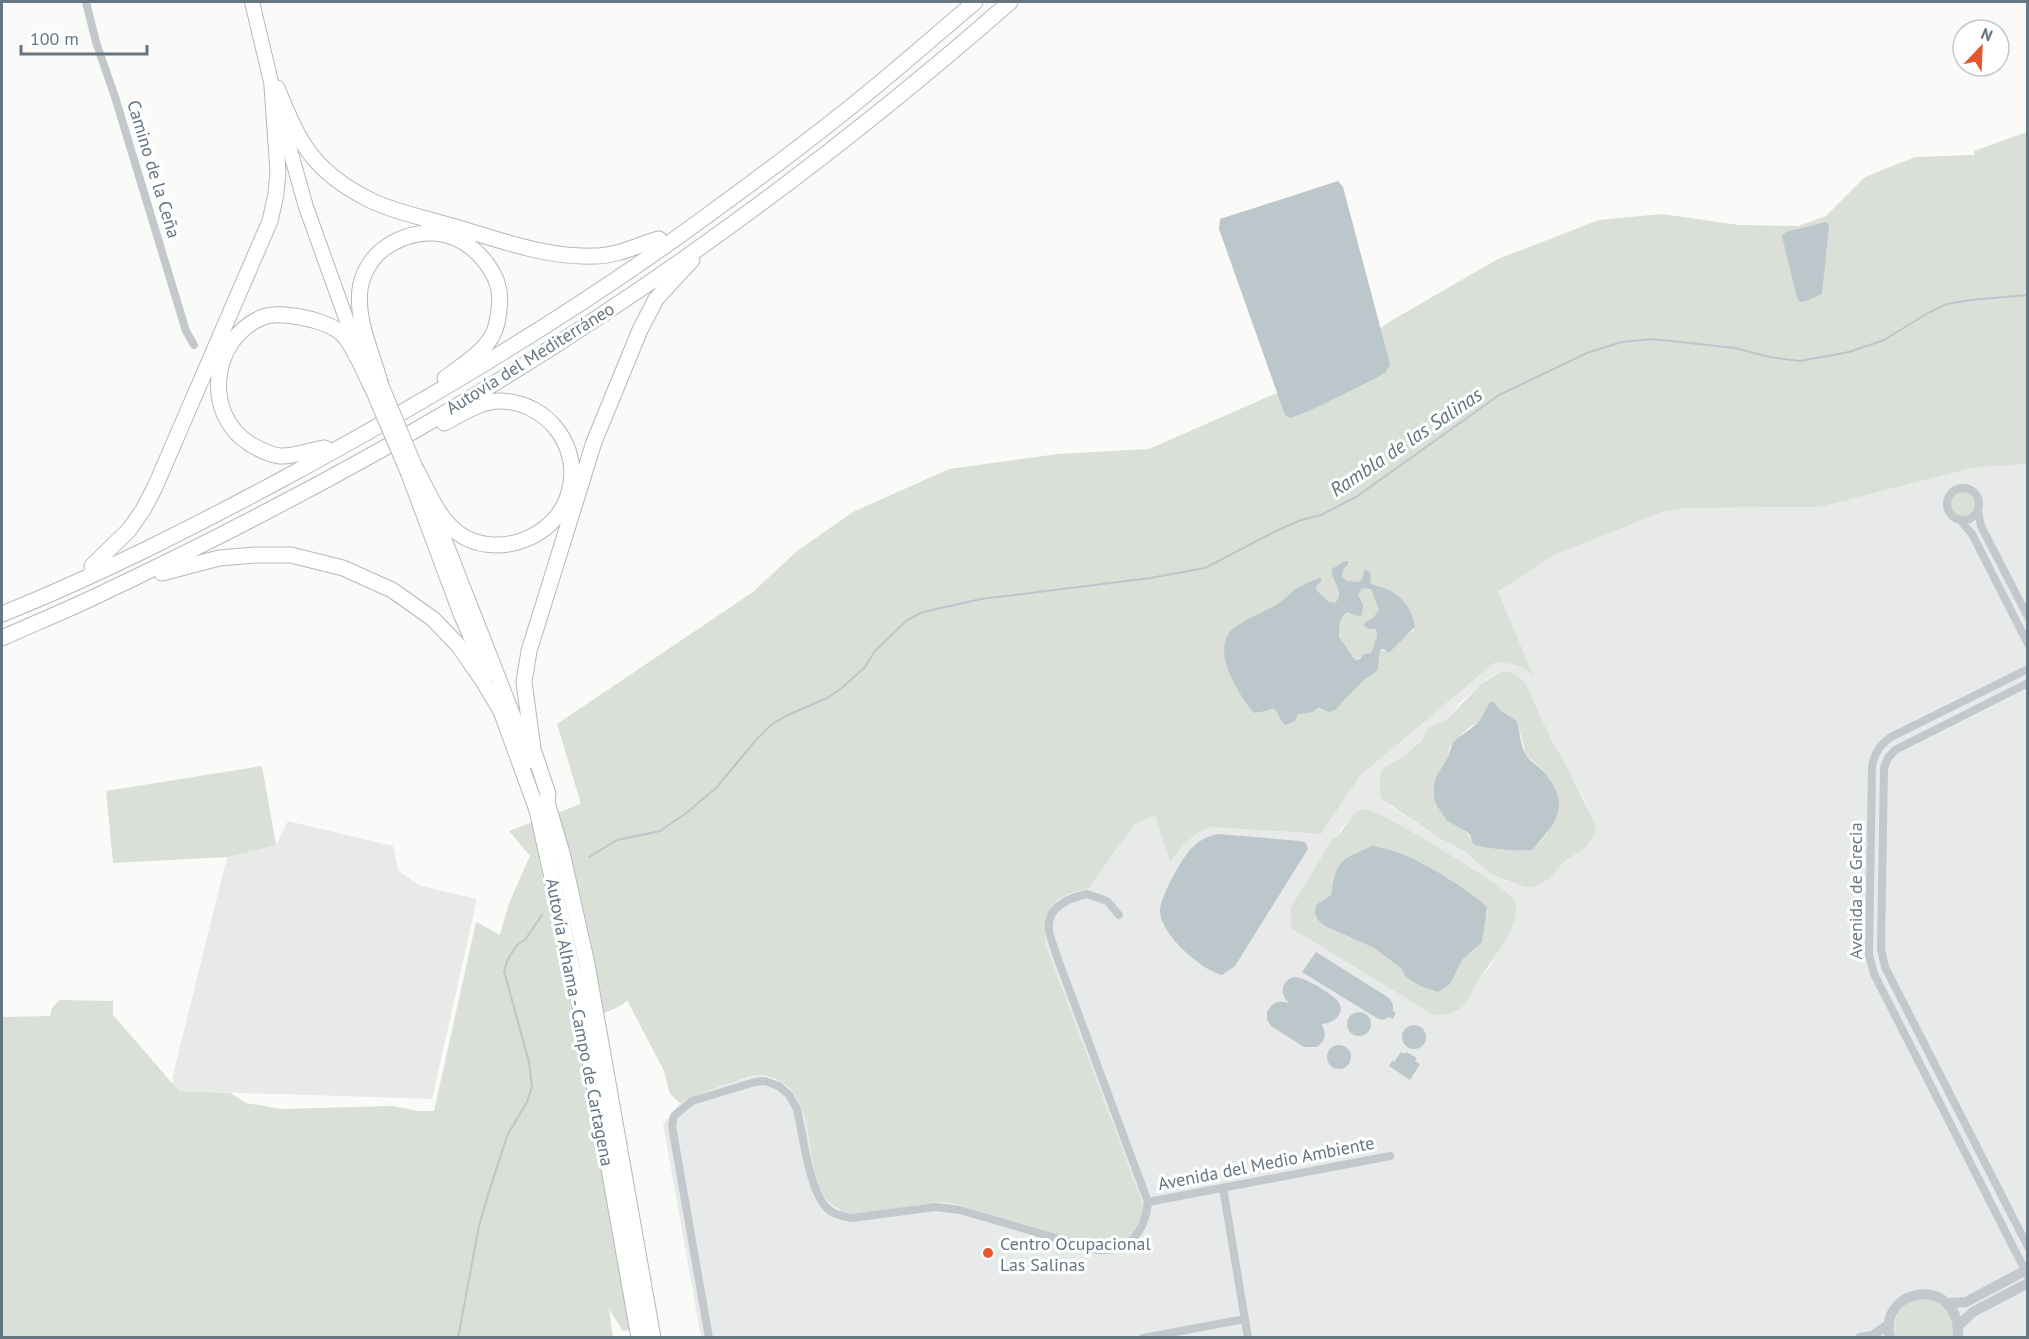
<svg xmlns="http://www.w3.org/2000/svg" width="2029" height="1339" font-family="'PT Sans',sans-serif">
	<style>
		.built { fill: #e8e9e9; fill-rule: evenodd }
		.green { fill: #dadfd7; fill-rule: evenodd }
		.water { fill: #bbc7cb; fill-rule: evenodd }
		.lines { fill: none; stroke-linecap: round; stroke-linejoin: round }
		.stream { stroke: #bbc7cb; stroke-width: 2 }
		.primary-casing { stroke: #b5babe; stroke-width: 16 }
		.trunk-casing { stroke: #b4b9bd; stroke-width: 16 }
		.motorway-casing { stroke: #b4b9bd; stroke-width: 17 }
		.minor { stroke: #c3c8cc; stroke-width: 8 }
		.tertiary { stroke: #c3c8cc; stroke-width: 10 }
		.primary { stroke: #fff; stroke-width: 14 }
		.trunk { stroke: #fff; stroke-width: 14 }
		.motorway { stroke: #fff; stroke-width: 15 }
		.trunk-bridge-casing { stroke: #b4b9bd; stroke-width: 16; stroke-linecap: butt }
		.trunk-bridge { stroke: #fff; stroke-width: 14 }
		.poi-dot { fill: #e4572e; stroke: #fff; stroke-width: 2 }
		.labels { text-anchor: middle; dominant-baseline: central; stroke-width: 6; stroke-linejoin: round; paint-order: stroke }
		.street-label { font-size: 18px; fill: #657683; stroke: #fff }
		.poi-label { font-size: 18px; fill: #657683; stroke: #fff; text-anchor: start }
		.water-label { font-size: 20px; font-style: italic; fill: #60757c; stroke: #fff }
	</style>
	<rect width="100%" height="100%" fill="#fafaf8"/>
	<path class="built" d="M 2027,464 L 2027,1337 L 701,1337 L 663,1124 L 680,1103 L 691,1097 L 758,1074 L 781,1082 L 796,1095 L 801,1104 L 825,1197 L 831,1205 L 838,1210 L 935,1202 L 952,1203 L 1086,1243 L 1119,1243 L 1131,1232 L 1046,946 L 1044,932 L 1047,912 L 1052,905 L 1060,897 L 1073,891 L 1088,889 L 1135,824 L 1155,816 L 1170,861 L 1182,845 L 1192,837 L 1200,831 L 1210,827 L 1321,834 L 1360,776 L 1494,663 L 1512,662 L 1532,674 L 1498,590 L 1556,554 L 1585,542 L 1662,512 L 1687,508 L 1820,507 L 1972,468 ZM 1494,675 L 1526,684 L 1550,737 L 1587,805 L 1586,847 L 1564,862 L 1548,880 L 1533,887 L 1516,884 L 1493,875 L 1474,860 L 1465,851 L 1441,839 L 1389,805 L 1380,788 L 1383,768 L 1405,755 L 1421,741 L 1425,732 L 1446,720 L 1460,703 L 1481,684 ZM 1362,809 L 1374,811 L 1405,829 L 1468,866 L 1506,892 L 1513,923 L 1491,965 L 1476,983 L 1474,989 L 1291,928 L 1291,907 L 1333,838 L 1337,837 L 1342,827 ZM 1308,849 L 1235,966 L 1160,913 L 1164,895 Z
		M 288,821 L 393,846 L 398,870 L 414,882 L 421,886 L 477,899 L 432,1099 L 179,1091 L 173,1086 L 173,1075 L 227,857 L 276,845 Z"/>
	<path class="green" d="M 2027,132 L 2027,464 L 1972,468 L 1820,507 L 1687,508 L 1662,512 L 1556,554 L 1498,591 L 1533,675 C 1519,665 1511,662 1494,663 L 1360,776 L 1321,834 L 1210,827 C 1192,834 1181,847 1170,862 L 1155,816 L 1135,824 L 1088,889 C 1052,894 1041,911 1046,946 L 1143,1205 C 1140,1239 1117,1249 1086,1243 L 952,1203 L 935,1202 L 859,1214 C 788,1211 832,1102 775,1079 C 769,1077 763,1074 757,1075 C 746,1076 733,1083 722,1086 C 708,1091 693,1096 680,1103 L 670,1094 L 664,1071 L 627,1000 L 622,1005 L 582,1024 L 636,1329 L 623,1331 L 609,1309 L 613,1337 L 2,1337 L 2,1017 L 50,1016 L 52,1008 L 59,1000 L 113,1001 L 113,1015 L 179,1091 L 230,1093 L 246,1103 L 281,1109 L 392,1106 L 419,1111 L 434,1111 L 476,922 L 500,935 L 509,903 L 530,856 L 509,831 L 581,804 L 557,724 L 753,592 L 797,551 L 853,512 L 949,469 L 1058,454 L 1149,449 L 1313,377 L 1389,322 L 1498,259 L 1599,220 L 1662,214 L 1739,225 L 1798,226 L 1826,216 L 1865,177 L 1915,157 L 1974,155 L 1974,151 ZM 1414,622 L 1415,627 L 1413,631 L 1403,638 L 1391,651 L 1380,650 L 1378,669 L 1375,673 L 1364,680 L 1341,704 L 1325,711 C 1310,704 1296,715 1285,725 C 1279,720 1279,713 1273,707 L 1267,711 L 1254,713 L 1235,686 L 1304,656 L 1311,656 L 1316,651 L 1346,647 L 1355,660 L 1371,653 L 1377,636 L 1376,629 L 1373,628 Z
		M1950 503a13 13 0 1 1 26 0a13 13 0 1 1-26 0Z
		M 1501,672 L 1510,672 L 1516,675 L 1526,684 L 1550,737 L 1568,769 L 1595,824 L 1595,833 L 1586,847 L 1564,862 L 1548,880 L 1533,887 L 1525,887 L 1493,875 L 1474,860 L 1465,851 L 1441,839 L 1383,800 L 1380,794 L 1380,775 L 1383,768 L 1405,755 L 1421,741 L 1428,728 L 1446,720 L 1481,684 ZM 1490,702 L 1494,702 L 1500,710 L 1517,721 L 1526,755 L 1541,768 L 1557,794 L 1547,834 L 1536,846 L 1526,851 L 1499,848 L 1472,841 L 1466,831 L 1447,821 L 1440,809 L 1437,775 L 1448,757 L 1450,747 L 1467,729 L 1478,723 Z
		M 262,766 L 276,845 L 227,857 L 113,863 L 106,791 Z
		M 1362,809 C 1366,809 1370,810 1375,812 C 1395,821 1506,886 1514,900 C 1525,922 1489,963 1478,981 C 1472,990 1469,1001 1461,1008 C 1454,1014 1443,1014 1434,1015 L 1291,928 L 1291,907 L 1333,838 L 1337,837 L 1353,815 ZM 1381,847 C 1415,857 1466,883 1487,911 L 1476,948 L 1462,960 L 1449,984 L 1438,992 L 1412,981 L 1405,976 L 1402,969 L 1374,948 L 1334,930 L 1326,898 L 1331,895 C 1336,862 1350,851 1381,847 Z
		M 1915,1299 L 1935,1300 L 1951,1313 L 1955,1337 L 1895,1338 C 1894,1317 1896,1309 1915,1299 Z"/>
	<path class="water" d="M 1338,181 L 1343,187 L 1390,364 L 1386,372 L 1376,378 L 1309,411 L 1290,418 L 1285,415 L 1219,229 L 1220,219 Z
		M 1826,222 L 1829,225 L 1822,294 L 1806,301 L 1800,302 L 1797,298 L 1782,236 L 1786,232 Z
		M 1345,561 L 1348,561 L 1348,564 L 1343,570 L 1342,577 L 1347,581 L 1358,582 L 1362,579 L 1365,569 L 1371,574 L 1370,583 C 1377,587 1383,587 1389,590 C 1404,597 1413,612 1415,627 L 1391,651 L 1388,653 L 1384,649 L 1380,650 L 1378,669 L 1375,673 L 1364,680 L 1335,710 L 1329,712 L 1318,708 L 1313,712 L 1298,714 L 1295,721 L 1285,725 C 1279,720 1279,713 1273,708 L 1267,711 L 1254,713 C 1240,696 1213,656 1229,633 C 1236,623 1265,612 1276,605 C 1283,601 1288,595 1294,590 C 1302,585 1311,581 1319,578 L 1321,578 L 1321,582 L 1317,585 L 1316,590 L 1329,602 L 1335,603 C 1347,591 1330,582 1332,569 ZM 1362,588 L 1371,589 L 1379,610 L 1373,618 L 1365,622 L 1364,626 L 1369,629 L 1376,629 L 1377,636 L 1371,653 L 1364,654 L 1360,659 L 1355,660 L 1339,637 C 1339,627 1339,616 1348,612 L 1358,616 L 1362,615 L 1363,605 L 1358,595 Z
		M 1490,702 L 1494,702 L 1500,710 L 1517,721 C 1520,731 1520,743 1525,753 C 1528,760 1536,764 1541,769 C 1573,804 1557,822 1532,850 C 1523,852 1480,848 1473,844 L 1470,835 L 1466,831 L 1447,821 L 1436,804 L 1434,797 L 1434,784 L 1437,775 L 1448,757 L 1453,742 L 1478,723 Z
		M 1218,834 L 1300,841 L 1306,843 L 1308,849 L 1235,966 L 1222,975 C 1201,970 1160,934 1160,911 C 1160,897 1183,855 1194,846 C 1201,839 1209,836 1218,834 Z
		M 1372,846 C 1406,849 1462,884 1487,907 L 1482,942 L 1462,960 L 1450,984 L 1438,992 L 1420,986 L 1412,981 L 1405,976 L 1402,969 L 1374,948 L 1325,926 L 1318,920 L 1315,913 L 1316,905 L 1331,895 C 1337,858 1340,861 1372,846 Z
		M 1316,952 L 1389,998 L 1393,1004 L 1393,1011 L 1396,1013 L 1393,1019 L 1389,1017 L 1382,1020 L 1375,1017 L 1302,972 Z
		M 1293,977 C 1303,976 1327,991 1336,999 C 1348,1011 1335,1024 1321,1024 C 1327,1033 1326,1040 1317,1047 L 1304,1047 L 1271,1026 L 1267,1019 L 1267,1012 C 1272,1002 1279,1000 1289,1003 C 1280,994 1280,983 1293,977 Z
		M1347 1024a12 12 0 1 1 24 0a12 12 0 1 1-24 0Z
		M1402 1037a12 12 0 1 1 24 0a12 12 0 1 1-24 0Z
		M1327 1057a12 12 0 1 1 24 0a12 12 0 1 1-24 0Z
		M 1401,1052 L 1405,1054 L 1406,1052 L 1417,1058 L 1415,1061 L 1420,1064 L 1410,1080 L 1389,1066 L 1392,1061 L 1394,1062 Z"/>
	<g class="lines">
		<path class="stream" d="M 589,857 L 617,840 L 660,831 L 685,814 L 716,788 L 756,740 L 772,724 L 786,716 L 827,698 L 843,687 L 865,667 L 875,651 L 907,620 L 923,612 L 981,599 L 1150,578 L 1205,568 L 1278,530 L 1301,520 L 1321,515 L 1356,497 L 1499,395 L 1587,353 L 1622,342 L 1652,339 L 1735,348 L 1769,357 L 1800,361 L 1849,352 L 1884,340 L 1928,313 L 1947,304 L 1970,300 L 2028,295
			M 458,1338 L 479,1226 L 487,1198 L 507,1136 L 527,1102 L 532,1087 L 529,1062 L 504,971 L 508,959 L 517,945 L 525,940 L 542,915"/>
		<defs>
			<path id="primary" d="M 252,2 L 272,86 L 306,207 L 357,349"/>
			<path id="trunk" d="M 408,473 L 461,615 L 487,675
				M 431,505 L 531,761"/>
			<path id="motorway" d="M 277,88 C 290,119 300,147 325,170 C 338,182 354,192 370,200 C 394,212 422,217 448,225 C 495,238 544,258 594,256 C 617,256 638,245 659,239
				M 380,382 C 372,353 356,320 360,289 C 362,274 371,259 382,250 C 415,225 456,227 483,259 C 496,275 502,289 499,309 C 498,318 497,328 492,336 C 482,354 461,366 445,378
				M 325,448 C 311,450 294,457 280,456 C 269,455 259,449 250,444 C 202,414 211,338 263,317 C 274,313 288,315 300,317 C 312,319 333,325 342,334 C 352,343 365,373 371,386
				M 416,469 C 428,491 437,517 458,533 C 495,560 554,539 568,496 C 584,449 548,401 499,401 C 480,401 460,415 444,423
				M 92,566 L 129,530 L 143,510 L 155,487 L 270,221 L 276,194 L 278,172 L 272,86
				M 162,573 L 219,558 L 255,555 L 291,555 L 343,568 L 392,590 L 433,619 L 458,645 L 483,681 L 501,711 L 537,810 L 579,999 L 639,1338
				M 2,614 C 97,576 189,529 279,481 C 427,401 572,315 708,215 C 752,183 795,151 838,117 C 885,80 930,40 975,2
				M 2,638 C 31,625 60,613 90,599 C 188,553 284,504 379,451 C 604,325 816,172 1010,2
				M 653,1338 L 587,964 L 562,853 L 547,802 L 548,794 L 533,749 L 524,682 L 529,651 L 594,442 L 640,330 L 656,299 L 692,260"/>
		</defs>
		<use href="#primary" class="primary-casing"/>
		<use href="#trunk" class="trunk-casing"/>
		<use href="#motorway" class="motorway-casing"/>
		<path class="minor" d="M 86,2 L 96,42 L 115,97 L 186,331 L 194,345
			M1947 504a16 16 0 1 1 32 0a16 16 0 1 1-32 0Z
			M 1978,511 L 1981,526 L 2028,617
			M 1959,519 L 1972,534 L 2028,644
			M 2028,669 L 1891,737 C 1880,745 1874,753 1872,767 L 1869,955 L 1874,974 L 2028,1276
			M 2028,683 L 1895,750 L 1888,758 L 1884,768 L 1881,949 L 1885,967 L 2028,1247
			M 1223,1188 L 1248,1338
			M 1148,1202 L 1390,1156
			M 709,1338 L 672,1126 L 674,1116 L 692,1101 L 755,1082 L 765,1081 L 779,1086 L 789,1095 L 797,1109 C 803,1135 809,1189 826,1207 C 833,1215 843,1216 852,1218 L 935,1207 L 960,1210 L 1097,1250 C 1129,1252 1145,1232 1148,1202 L 1056,954 C 1054,946 1050,938 1049,930 C 1046,907 1069,898 1087,894 L 1107,901 L 1119,915
			M 1143,1338 L 1245,1319"/>
		<path class="tertiary" d="M 1948,1303 L 1966,1302 L 2028,1269
			M 1959,1325 L 1973,1312 L 2028,1283
			M 1860,1338 L 1872,1336 L 1888,1325
			M 1890,1338 C 1877,1286 1962,1274 1958,1338"/>
		<use href="#primary" class="primary"/>
		<use href="#trunk" class="trunk"/>
		<use href="#motorway" class="motorway"/>
		<defs>
			<path id="trunk-bridge" d="M 380,382 L 416,469
				M 371,386 L 408,473"/>
		</defs>
		<use href="#trunk-bridge" class="trunk-bridge-casing"/>
		<use href="#trunk-bridge" class="trunk-bridge"/>
	</g>
	<circle class="poi-dot" cx="988" cy="1253" r="6"/>
	<g class="labels">
		<g class="street-label">
			<text transform="translate(154 169) rotate(73)">Camino de la Ceña</text>
			<text transform="translate(530 358) rotate(-32)">Autovía del Mediterráneo</text>
			<text transform="translate(1855 891) rotate(-90)">Avenida de Grecia</text>
			<text transform="translate(580 1022) rotate(79)">Autovía Alhama - Campo de Cartagena</text>
			<text transform="translate(1266 1163) rotate(-11)">Avenida del Medio Ambiente</text>
		</g>
		<g class="poi-label">
			<text x="1000" y="1243">Centro Ocupacional<tspan x="1000" dy="21">Las Salinas</tspan></text>
		</g>
		<g class="water-label">
			<text transform="translate(1406 442) rotate(-34)">Rambla de las Salinas</text>
		</g>
	</g>
	<rect width="2029" height="1339" fill="none" stroke="#657683" stroke-width="6"/>
	<g transform="translate(1981 48) rotate(23)"><circle r="28" fill="#ffffff" stroke="#c1c8cd" stroke-width="1.5"/>
	<path d="M0-4.5L10 22L0 15L-10 22Z" fill="#e4572e"/>
	<text y="-9" font-size="16" font-weight="bold" text-anchor="middle" fill="#657683">N</text>
	</g>
	<path d="M21 45v9h126v-9" fill="none" stroke="#657683" stroke-width="3"/>
	<text x="30" y="45" font-size="18" fill="#657683" stroke="#ffffff" stroke-width="4.5" paint-order="stroke">100 m</text>
</svg>
